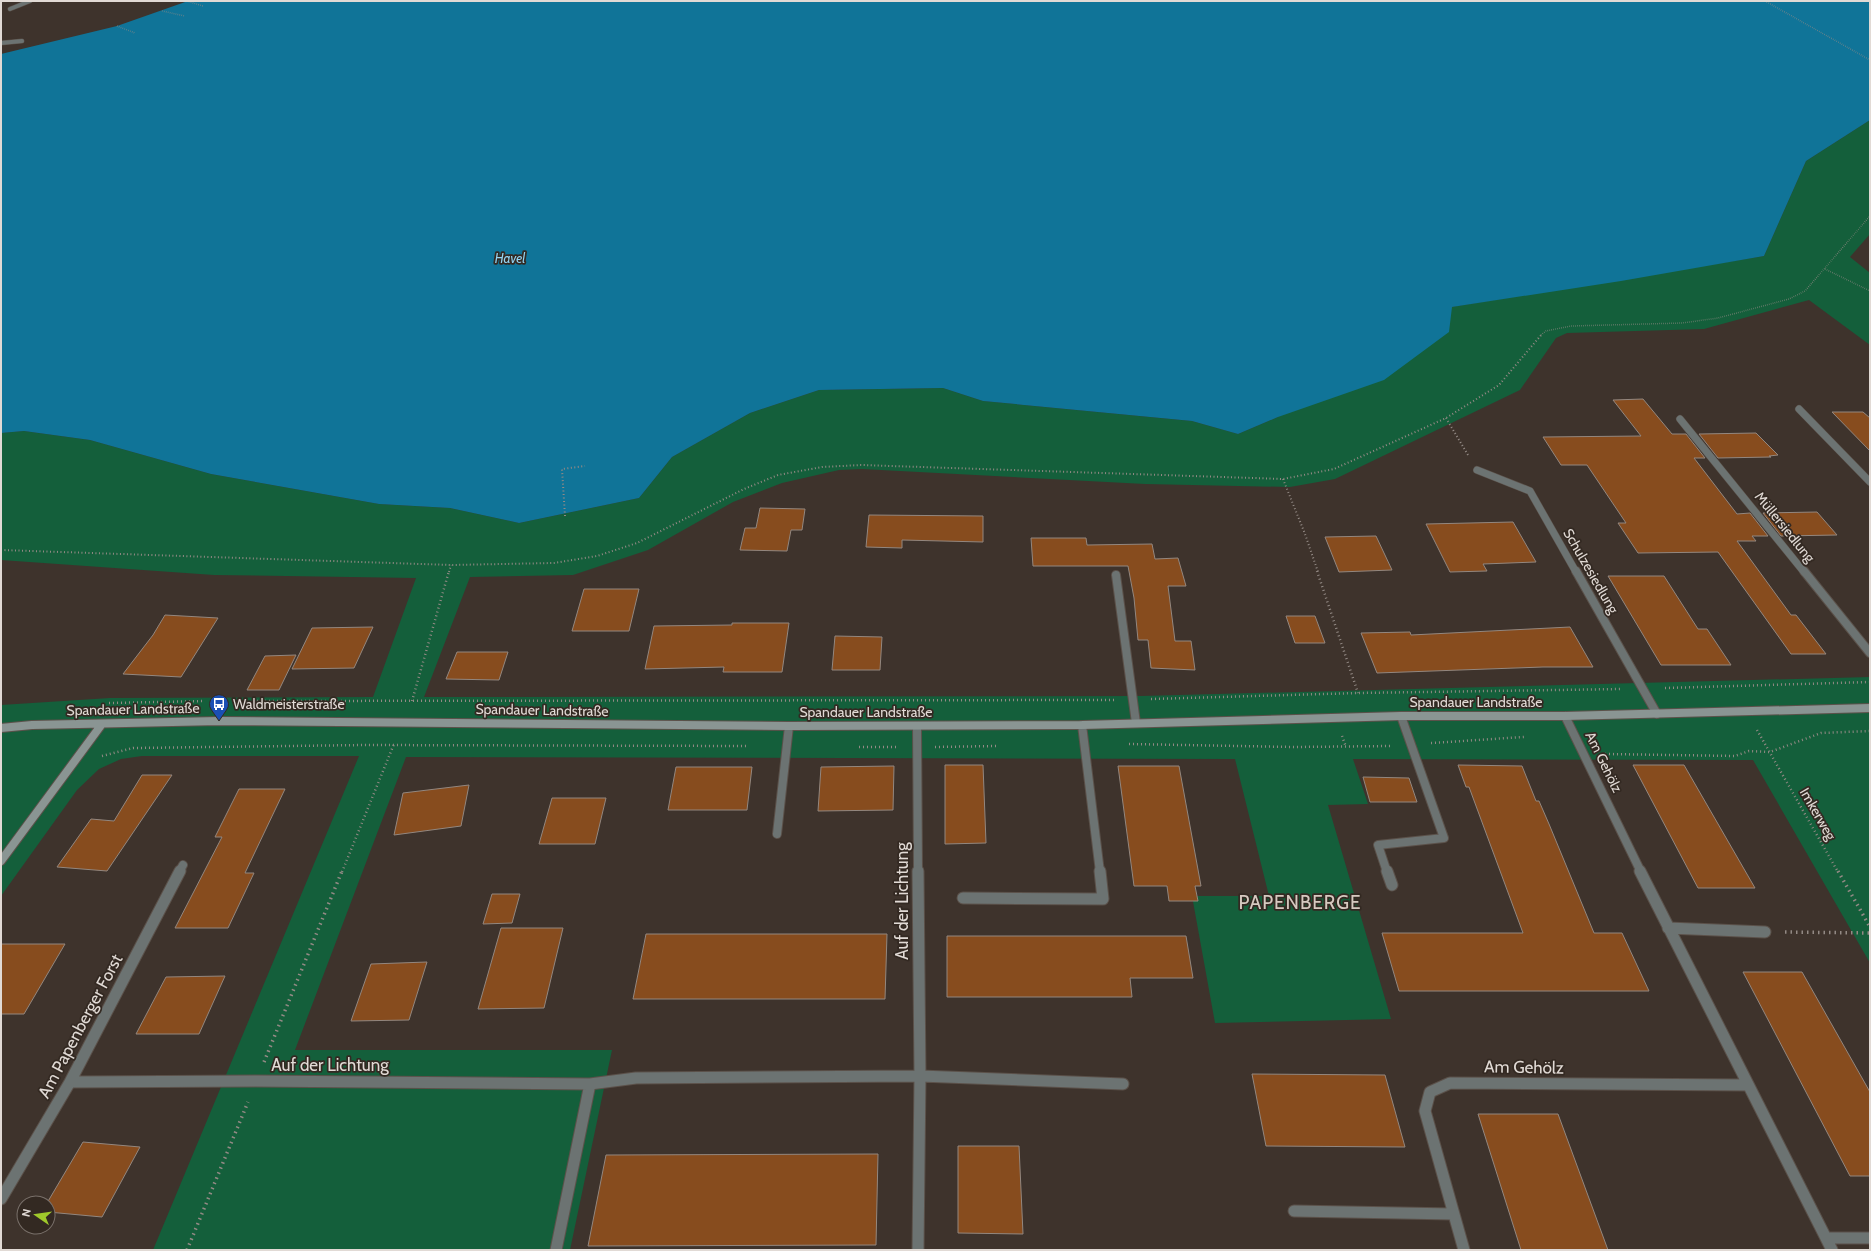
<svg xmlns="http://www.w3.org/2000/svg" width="1871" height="1251" font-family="Cabin,sans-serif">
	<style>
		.green { fill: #145f3b }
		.water { fill: #107498 }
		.building { fill: #874c1e; stroke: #93877f }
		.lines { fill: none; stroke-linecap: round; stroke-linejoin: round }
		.lane-far3-casing { stroke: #5b514a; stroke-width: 5 }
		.lane-far2-casing { stroke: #5b514a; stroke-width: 8 }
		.lane-far1-casing { stroke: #5b514a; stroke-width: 10 }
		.lane-casing { stroke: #5b514a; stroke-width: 13 }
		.street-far3-casing { stroke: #5b514a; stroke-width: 5 }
		.street-far2-casing { stroke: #5b514a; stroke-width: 8 }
		.street-far1-casing { stroke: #5b514a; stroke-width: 10 }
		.street-casing { stroke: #5b514a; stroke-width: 13 }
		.secondary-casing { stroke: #5b514a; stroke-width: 10 }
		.path-far3 { stroke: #938a85; stroke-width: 1.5; stroke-dasharray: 0.5 1.5; stroke-linecap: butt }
		.path-far2 { stroke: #938a85; stroke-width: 2; stroke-dasharray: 1 2.5; stroke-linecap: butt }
		.path-far1 { stroke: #938a85; stroke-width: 2.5; stroke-dasharray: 1 3; stroke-linecap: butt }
		.path { stroke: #938a85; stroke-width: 3.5; stroke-dasharray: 1.5 4; stroke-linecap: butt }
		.lane-far3 { stroke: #6c7372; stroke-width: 4 }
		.lane-far2 { stroke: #6c7372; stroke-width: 7 }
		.lane-far1 { stroke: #6c7372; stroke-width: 8 }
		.lane { stroke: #6c7372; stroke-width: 11 }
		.street-far3 { stroke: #6c7372; stroke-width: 4 }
		.street-far2 { stroke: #6c7372; stroke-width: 7 }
		.street-far1 { stroke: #6c7372; stroke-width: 8 }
		.street { stroke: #6c7372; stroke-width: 11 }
		.secondary { stroke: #8a9593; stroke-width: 8 }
		.labels { text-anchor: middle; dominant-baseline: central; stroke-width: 3.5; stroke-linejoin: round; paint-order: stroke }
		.far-water-label { font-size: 13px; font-style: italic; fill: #94d5f3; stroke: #332922 }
		.street-label { font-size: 14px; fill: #e1dad5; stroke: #332922 }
		.poi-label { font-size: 14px; fill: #e1dad5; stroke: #332922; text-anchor: start }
		.near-street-label { font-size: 17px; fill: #e1dad5; stroke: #332922 }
		.near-quarter-label { font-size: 19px; letter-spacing: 1px; fill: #d6c9c0; stroke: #332922 }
	</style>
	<rect width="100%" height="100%" fill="#3e332c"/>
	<path class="green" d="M 1870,120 L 1870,234 L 1850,257 L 1870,273 L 1870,345 L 1809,300 L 1704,329 L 1567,333 L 1556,338 L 1520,390 L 1335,479 L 1290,487 L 1145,484 L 862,469 L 839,470 L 782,483 L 733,502 L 648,550 L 573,575 L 470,577 L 424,697 L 1141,696 L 1870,677 L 1870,963 L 1753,760 L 1353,759 L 1368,804 L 1328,805 L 1391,1019 L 1215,1023 L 1192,896 L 1269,896 L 1235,759 L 406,757 L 295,1050 L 612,1050 L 570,1250 L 153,1250 L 359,756 L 142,756 L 121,759 L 99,769 L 77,790 L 1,896 L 1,705 L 110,698 L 373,697 L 416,578 L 214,575 L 1,560 L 1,433 L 24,431 L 90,440 L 211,474 L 379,504 L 450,508 L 519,523 L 639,498 L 672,457 L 750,413 L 819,390 L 943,388 L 983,401 L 1192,421 L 1238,434 L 1278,417 L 1451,307 L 1764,256 L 1806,161 Z"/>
	<path class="water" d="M 188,1 L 1870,1 L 1870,120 L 1806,161 L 1764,256 L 1621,281 L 1452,307 L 1449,332 L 1384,380 L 1278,417 L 1238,434 L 1192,421 L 983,401 L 943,388 L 819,390 L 750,413 L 672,457 L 639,498 L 519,523 L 450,508 L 379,504 L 211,474 L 90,440 L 24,431 L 1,433 L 1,54 L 117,26 Z"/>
	<path class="building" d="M 1643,399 L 1672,434 L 1686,434 L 1705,458 L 1694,458 L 1737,514 L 1750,513 L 1768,536 L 1752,536 L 1756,541 L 1737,541 L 1791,615 L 1796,615 L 1826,654 L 1791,654 L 1718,552 L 1638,553 L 1618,523 L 1626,523 L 1587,465 L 1561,465 L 1543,437 L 1641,436 L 1613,400 Z
		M 1832,412 L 1863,412 L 1870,418 L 1870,451 Z
		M 1756,433 L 1778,455 L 1769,456 L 1771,457 L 1718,458 L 1699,434 Z
		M 760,508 L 805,509 L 802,530 L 791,530 L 787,551 L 740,550 L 745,528 L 756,528 Z
		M 1817,512 L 1837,535 L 1781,536 L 1763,513 Z
		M 869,515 L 983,516 L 983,542 L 902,540 L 902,548 L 866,547 Z
		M 1513,522 L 1536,562 L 1483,564 L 1487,571 L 1450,572 L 1426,524 Z
		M 1376,536 L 1392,570 L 1339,572 L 1325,537 Z
		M 1031,538 L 1086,538 L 1087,545 L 1152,544 L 1155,559 L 1178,558 L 1186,586 L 1168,586 L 1175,641 L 1191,641 L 1195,670 L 1151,668 L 1148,640 L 1138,640 L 1134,598 L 1128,566 L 1033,566 Z
		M 1608,576 L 1664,576 L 1698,629 L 1707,629 L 1731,665 L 1661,665 Z
		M 584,589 L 639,589 L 629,631 L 572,631 Z
		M 165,615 L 218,618 L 181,677 L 123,674 L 153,635 Z
		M 1286,616 L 1315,616 L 1325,643 L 1295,643 Z
		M 732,623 L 789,623 L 782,672 L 723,672 L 724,667 L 645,669 L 654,626 L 732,625 Z
		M 373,627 L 354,668 L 292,669 L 312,628 Z
		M 1570,627 L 1593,667 L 1543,667 L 1377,673 L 1361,633 L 1410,632 L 1411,635 Z
		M 835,636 L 882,637 L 880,670 L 832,670 Z
		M 457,652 L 508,652 L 499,680 L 446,679 Z
		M 296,655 L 279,690 L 247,690 L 265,656 Z
		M 945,765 L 983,765 L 986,843 L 945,844 Z
		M 1458,765 L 1522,766 L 1536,801 L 1539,801 L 1549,824 L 1594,933 L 1622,933 L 1649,991 L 1399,991 L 1382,933 L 1523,933 L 1469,787 L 1466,787 Z
		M 1633,765 L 1684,765 L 1755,888 L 1698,888 Z
		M 894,766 L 893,810 L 818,811 L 821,767 Z
		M 1118,766 L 1179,766 L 1201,886 L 1195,886 L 1198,901 L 1169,901 L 1167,886 L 1134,886 Z
		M 676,767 L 752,767 L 747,810 L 668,810 Z
		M 142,775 L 172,775 L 107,871 L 57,867 L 91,819 L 114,821 Z
		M 1363,777 L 1409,778 L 1417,802 L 1370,802 Z
		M 469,785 L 461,826 L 394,835 L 403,793 Z
		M 239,789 L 285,789 L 245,873 L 254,873 L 228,928 L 175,928 L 222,837 L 215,837 Z
		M 552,798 L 606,798 L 595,844 L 539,844 Z
		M 492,894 L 520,894 L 512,923 L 483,924 Z
		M 501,928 L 563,928 L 544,1008 L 478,1009 Z
		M 646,934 L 887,934 L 885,999 L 633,999 Z
		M 947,936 L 1186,936 L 1193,978 L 1130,978 L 1132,997 L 947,997 Z
		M 1,944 L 65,944 L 24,1014 L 1,1014 Z
		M 427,962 L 409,1020 L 351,1021 L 371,964 Z
		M 1743,972 L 1802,972 L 1870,1092 L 1870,1176 L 1850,1176 Z
		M 225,976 L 199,1034 L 136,1034 L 166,977 Z
		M 1252,1074 L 1385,1075 L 1405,1147 L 1266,1146 Z
		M 1478,1114 L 1558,1114 L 1608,1250 L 1521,1250 Z
		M 83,1142 L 140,1147 L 102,1217 L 48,1212 L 47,1203 Z
		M 958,1146 L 1019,1146 L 1023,1234 L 958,1233 Z
		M 878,1154 L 876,1245 L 588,1246 L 606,1155 Z"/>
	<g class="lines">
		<defs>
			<path id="lane-far3" d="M 1,43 L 22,41"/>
			<path id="lane-far2" d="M 1799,409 L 1870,482
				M 1680,419 L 1804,572"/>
			<path id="lane-far1" d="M 1804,571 L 1870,653
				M 1116,575 L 1136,723
				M 1082,725 L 1100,872
				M 777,834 L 789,726
				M 1387,872 L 1378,845 L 1444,838 L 1401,716"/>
			<path id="lane" d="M 1387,871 L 1392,885
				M 963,898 L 1103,899 L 1100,871"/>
			<path id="street-far3" d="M 10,9 L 30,1"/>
			<path id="street-far2" d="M 1477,470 L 1530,491 L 1576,572"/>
			<path id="street-far1" d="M 1576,571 L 1657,714
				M 1565,716 L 1641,872
				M 917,726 L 918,872
				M 179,872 L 183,865"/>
			<path id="street" d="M 1640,871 L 1832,1250
				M 1668,928 L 1765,932
				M 70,1082 L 256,1081 L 590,1084
				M 1,1199 L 70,1082 L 180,871
				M 1294,1211 L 1453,1214
				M 1826,1238 L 1870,1238
				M 556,1250 L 590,1084 L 636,1078 L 920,1076 L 1123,1084
				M 918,1250 L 920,1076 L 918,871
				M 1464,1250 L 1425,1111 L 1430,1092 L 1450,1083 L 1748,1085"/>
			<path id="secondary" d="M 1,728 L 32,725 L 219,721 L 789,726 L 1082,725 L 1401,716 L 1565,716 L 1870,708
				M 1,861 L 102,724"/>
		</defs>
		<use href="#lane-far3" class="lane-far3-casing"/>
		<use href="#lane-far2" class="lane-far2-casing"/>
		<use href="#lane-far1" class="lane-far1-casing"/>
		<use href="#lane" class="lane-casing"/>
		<use href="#street-far3" class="street-far3-casing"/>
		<use href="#street-far2" class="street-far2-casing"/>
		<use href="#street-far1" class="street-far1-casing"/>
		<use href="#street" class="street-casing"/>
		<use href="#secondary" class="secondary-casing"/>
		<path class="path-far3" d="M 187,1 L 203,6
			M 1765,1 L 1870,60
			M 162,11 L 185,16
			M 117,26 L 135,33
			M 1825,269 L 1870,291
			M 1541,335 L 1546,331 L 1571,326 L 1682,323 L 1718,318 L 1789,299 L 1805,291 L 1870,216"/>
		<path class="path-far2" d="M 1446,418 L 1468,455
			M 1283,479 L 1305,534 L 1318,572
			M 565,516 L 562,469 L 585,466
			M 1,550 L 451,565 L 554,563 L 597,556 L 637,543 L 744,489 L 778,475 L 822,467 L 861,465 L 1283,479 L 1334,469 L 1446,418 L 1499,385 L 1542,334
			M 449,572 L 451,565"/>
		<path class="path-far1" d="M 1317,571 L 1358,693
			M 1665,688 L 1870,682
			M 1151,699 L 1358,693 L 1622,689
			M 257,701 L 1114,700
			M 412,701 L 449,571
			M 109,703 L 204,701
			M 1757,730 L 1838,872
			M 1342,736 L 1346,747
			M 1431,743 L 1524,737
			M 1129,744 L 1293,747 L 1392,746
			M 859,747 L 898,747
			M 935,747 L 996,746
			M 1605,754 L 1735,756 L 1749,751 L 1770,752 L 1821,733 L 1870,731
			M 102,756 L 133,748 L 365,745 L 746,746
			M 342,872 L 394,744"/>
		<path class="path" d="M 1838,871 L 1870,927
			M 1785,932 L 1870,933
			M 264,1062 L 342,871
			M 187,1250 L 248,1102"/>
		<use href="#lane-far3" class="lane-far3"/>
		<use href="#lane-far2" class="lane-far2"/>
		<use href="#lane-far1" class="lane-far1"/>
		<use href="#lane" class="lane"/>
		<use href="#street-far3" class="street-far3"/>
		<use href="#street-far2" class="street-far2"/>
		<use href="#street-far1" class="street-far1"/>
		<use href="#street" class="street"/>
		<use href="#secondary" class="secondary"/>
	</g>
	<defs>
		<symbol id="bus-pin" viewBox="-11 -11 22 30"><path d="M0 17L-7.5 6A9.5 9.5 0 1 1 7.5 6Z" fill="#1a4fb4" stroke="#332922"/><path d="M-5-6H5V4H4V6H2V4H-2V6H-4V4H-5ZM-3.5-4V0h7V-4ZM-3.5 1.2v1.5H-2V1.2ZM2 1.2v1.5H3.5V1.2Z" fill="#fff"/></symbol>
	</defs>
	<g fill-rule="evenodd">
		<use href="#bus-pin" x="208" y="693" width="22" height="30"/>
	</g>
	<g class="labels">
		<g class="far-water-label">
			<text x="510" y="258">Havel</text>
		</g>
		<g class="street-label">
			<text transform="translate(1785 527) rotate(51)">Müllersiedlung</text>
			<text transform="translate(1591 571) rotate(60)">Schulzesiedlung</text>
			<text x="1476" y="702">Spandauer Landstraße</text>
			<text transform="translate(133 709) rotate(-1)">Spandauer Landstraße</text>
			<text transform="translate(542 710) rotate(1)">Spandauer Landstraße</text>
			<text x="866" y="712">Spandauer Landstraße</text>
			<text transform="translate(1604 762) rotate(64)">Am Gehölz</text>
			<text transform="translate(1818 814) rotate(60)">Imkerweg</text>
		</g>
		<g class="poi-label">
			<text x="233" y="704">Waldmeisterstraße</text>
		</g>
		<g class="near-street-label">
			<text transform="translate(902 901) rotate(-90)">Auf der Lichtung</text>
			<text transform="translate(80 1026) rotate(-62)">Am Papenberger Forst</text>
			<text x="330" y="1065">Auf der Lichtung</text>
			<text transform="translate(1524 1067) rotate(1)">Am Gehölz</text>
		</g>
		<g class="near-quarter-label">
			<text x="1300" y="902">PAPENBERGE</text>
		</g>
	</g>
	<rect width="1871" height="1251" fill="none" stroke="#e1dad5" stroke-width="4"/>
	<g transform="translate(36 1215) rotate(283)"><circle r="19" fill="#332922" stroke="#79706a"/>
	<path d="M0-3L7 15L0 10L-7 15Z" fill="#a0c92b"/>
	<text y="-6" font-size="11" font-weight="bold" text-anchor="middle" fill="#e1dad5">N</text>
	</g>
</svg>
